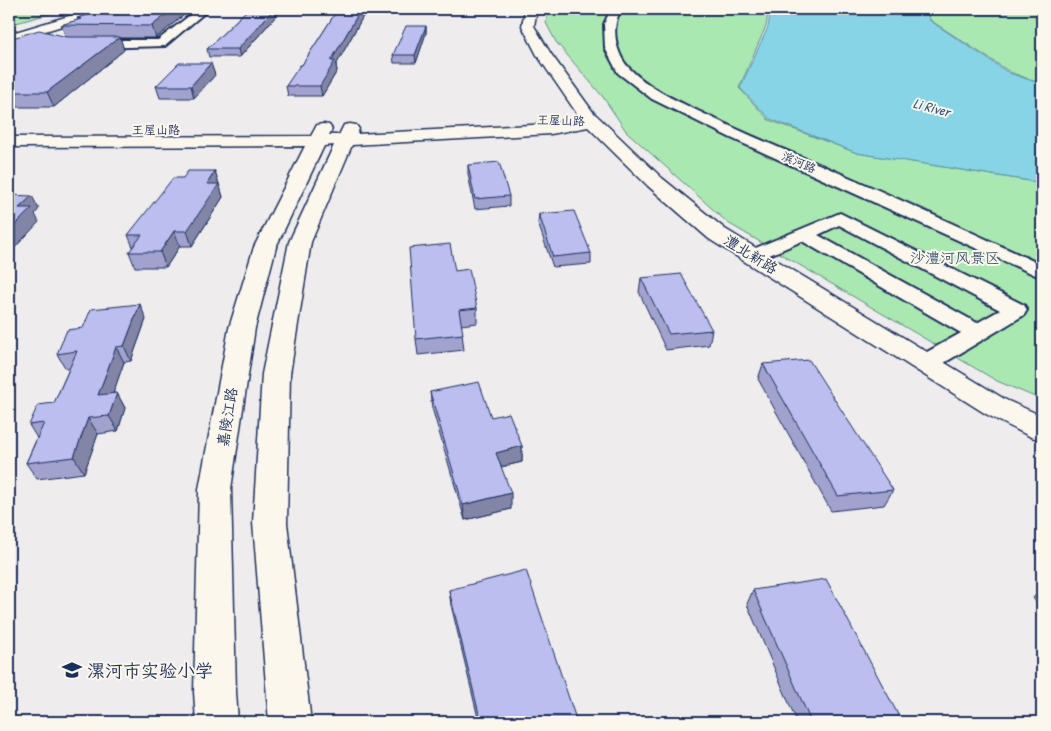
<svg xmlns="http://www.w3.org/2000/svg" width="1051" height="731" font-family="'Patrick Hand','LXGW WenKai TC',sans-serif">
	<style>
		.green { fill: #a9e8b0; stroke: #628c87 }
		.water { fill: #86d4e5; stroke: #5b92af }
		.lines { fill: none; stroke-linecap: round; stroke-linejoin: round }
		.street-casing { stroke: #1b2f5e; stroke-width: 4 }
		.secondary-casing { stroke: #1b2f5e; stroke-width: 3 }
		.street { fill: #fbf7ec; fill-rule: evenodd }
		.secondary { fill: #fbf7ec; fill-rule: evenodd }
		.wall { fill: #a1a3ce; stroke: #1b2f5e }
		.shaded-wall { fill: #8385a7; stroke: #1b2f5e }
		.building { fill: #bbbeef; stroke: #1b2f5e }
		.labels { text-anchor: middle; dominant-baseline: central; stroke-width: 4; stroke-linejoin: round; paint-order: stroke }
		.far-street-label { font-size: 12px; fill: #1b2f5e; stroke: #fbf7ec }
		.far-water-label { font-size: 14px; font-style: italic; fill: #365880; stroke: #fbf7ec }
		.street-label { font-size: 15px; fill: #1b2f5e; stroke: #fbf7ec }
		.park-label { font-size: 15px; fill: #3e5d72; stroke: #fbf7ec }
		.near-poi-label { font-size: 18px; fill: #1b2f5e; stroke: #fbf7ec; text-anchor: start }
	</style>
	<rect width="100%" height="100%" fill="#eeeced"/>
	<filter id="ink" filterUnits="userSpaceOnUse"><feTurbulence type="fractalNoise" baseFrequency=".02" numOctaves="2"/><feDisplacementMap in="SourceGraphic" scale="10" xChannelSelector="R" yChannelSelector="G"/><feConvolveMatrix kernelMatrix="1 2 1 2 8 2 1 2 1" color-interpolation-filters="sRGB"/></filter>
	<g filter="url(#ink)">
		<path class="green" d="M 9,9 L 67,9 L 9,25 Z
			M 548,9 L 769,9 L 766,26 L 739,88 L 769,120 L 857,153 L 1042,183 L 1042,400 L 997,381 L 728,223 L 626,131 L 603,97 L 556,42 L 546,23 Z
			M 928,9 L 1042,9 L 1042,84 L 1010,72 L 930,20 Z"/>
		<path class="water" d="M 771,9 L 927,9 L 929,20 L 1009,73 L 1042,84 L 1042,183 L 857,153 L 770,119 L 740,88 L 768,27 Z"/>
		<g class="lines">
			<defs>
				<path id="street" d="M 198,9 L 209,9 L 165,46 L 91,48 L 85,44 L 91,40 L 158,40 Z
					M 611,9 L 622,9 C 610,24 615,54 629,68 C 647,87 673,99 696,110 C 737,130 779,148 821,165 C 895,197 969,231 1042,265 L 1042,278 L 731,138 L 652,99 L 618,73 L 605,48 L 604,24 Z
					M 840,213 L 1024,305 L 1027,310 L 1024,315 L 934,369 L 926,371 L 918,369 L 914,363 L 918,357 L 961,333 L 802,241 L 753,262 L 746,260 L 743,256 L 746,252 ZM 839,225 L 1000,310 L 977,323 L 818,235 Z"/>
				<path id="secondary" d="M 92,9 L 110,9 L 108,12 L 9,42 L 9,34 Z
					M 525,9 L 537,9 L 534,26 L 551,54 L 593,112 L 662,178 L 725,229 L 1006,400 L 1042,416 L 1042,440 L 1031,437 L 986,414 L 709,239 L 648,186 L 588,127 L 551,134 L 352,145 L 311,242 L 290,374 L 287,523 L 311,722 L 269,722 L 253,523 L 262,374 L 289,242 L 334,145 L 324,146 L 276,247 L 255,328 L 231,489 L 236,692 L 238,722 L 196,722 L 194,692 L 199,489 L 229,328 L 254,247 L 305,146 L 9,147 L 9,137 L 311,136 L 317,125 L 323,124 L 329,125 L 332,129 L 329,135 L 339,135 L 344,125 L 350,124 L 356,125 L 359,129 L 357,134 L 551,124 L 580,118 L 537,55 L 522,26 Z"/>
			</defs>
			<use href="#street" class="street-casing"/>
			<use href="#secondary" class="secondary-casing"/>
			<use href="#street" class="street"/>
			<use href="#secondary" class="secondary"/>
		</g>
		<path class="wall" d="M 109,9 L 191,9 L 156,38 L 120,38 L 124,50 L 54,107 L 9,107 L 9,39 L 66,37 L 61,25 L 78,20 L 77,18 Z
			M 248,9 L 282,9 L 240,57 L 209,57 L 207,49 Z
			M 338,9 L 367,9 L 336,65 L 337,71 L 322,96 L 288,96 L 286,86 L 302,65 Z
			M 426,26 L 426,33 L 416,63 L 394,63 L 393,55 Z
			M 215,75 L 194,98 L 160,98 L 156,86 Z
			M 468,165 L 509,196 L 509,206 L 475,209 L 468,174 Z
			M 215,171 L 223,197 L 192,246 L 180,246 L 166,267 L 135,267 L 129,252 L 133,247 L 128,235 L 183,178 Z
			M 539,214 L 591,253 L 591,264 L 553,267 L 538,223 Z
			M 455,271 L 477,308 L 477,323 L 461,325 L 464,350 L 418,355 L 416,339 Z
			M 641,278 L 712,330 L 709,345 L 666,350 L 639,292 Z
			M 146,319 L 131,361 L 124,362 L 113,393 L 117,393 L 125,408 L 118,431 L 98,434 L 84,473 L 37,479 L 26,463 L 37,438 L 29,425 L 54,403 L 69,369 L 66,369 L 57,354 L 83,328 Z
			M 763,364 L 893,490 L 884,505 L 831,511 L 758,379 Z
			M 430,392 L 491,417 L 522,446 L 522,462 L 501,467 L 511,509 L 465,520 L 432,408 Z
			M 1042,588 L 1042,610 L 1033,598 Z
			M 449,590 L 577,722 L 479,722 L 451,605 Z
			M 753,590 L 902,722 L 797,722 L 747,604 Z"/>
		<path class="shaded-wall" d="M 173,9 L 191,9 L 156,38 L 152,26 Z
			M 274,9 L 282,9 L 240,57 L 238,49 Z
			M 361,9 L 367,9 L 336,65 L 337,71 L 322,96 L 320,86 L 331,61 Z
			M 426,26 L 426,33 L 416,63 L 415,55 Z
			M 120,37 L 124,50 L 54,107 L 47,92 Z
			M 211,63 L 215,75 L 194,98 L 191,86 Z
			M 215,171 L 223,197 L 192,246 L 187,231 L 207,184 Z
			M 32,196 L 39,209 L 35,214 L 39,222 L 9,254 L 9,231 L 19,208 Z
			M 174,231 L 180,246 L 166,267 L 160,252 Z
			M 140,304 L 146,319 L 131,361 L 124,346 Z
			M 116,347 L 124,362 L 107,411 L 98,395 Z
			M 117,393 L 125,408 L 118,431 L 109,416 Z
			M 88,418 L 98,434 L 84,473 L 74,457 Z
			M 522,446 L 522,462 L 496,468 L 496,453 Z
			M 511,493 L 511,509 L 465,520 L 463,505 Z"/>
		<path class="building" d="M 109,9 L 173,9 L 152,26 L 61,25 L 81,19 L 77,18 Z
			M 248,9 L 274,9 L 238,49 L 207,49 Z
			M 338,9 L 361,9 L 331,61 L 335,61 L 320,86 L 286,86 L 300,65 L 302,65 Z
			M 406,26 L 426,26 L 415,55 L 393,55 Z
			M 39,30 L 67,37 L 120,37 L 47,92 L 9,92 L 9,39 Z
			M 179,63 L 211,63 L 191,86 L 156,86 Z
			M 499,162 L 509,196 L 475,199 L 468,165 Z
			M 188,171 L 215,171 L 207,184 L 219,184 L 187,231 L 174,231 L 160,252 L 129,252 L 142,235 L 128,235 L 173,178 L 183,178 Z
			M 9,195 L 32,196 L 19,208 L 32,208 L 9,231 Z
			M 574,211 L 591,253 L 553,257 L 539,214 Z
			M 450,244 L 455,271 L 469,269 L 477,308 L 459,310 L 463,334 L 416,339 L 409,248 Z
			M 681,274 L 712,330 L 669,334 L 641,278 Z
			M 140,304 L 124,346 L 116,347 L 98,395 L 117,393 L 109,416 L 88,418 L 74,457 L 26,463 L 44,423 L 29,425 L 38,405 L 54,403 L 77,351 L 57,354 L 67,330 L 83,328 L 91,309 Z
			M 809,360 L 893,490 L 838,496 L 763,364 Z
			M 479,382 L 491,417 L 509,413 L 522,446 L 496,453 L 511,493 L 463,505 L 430,392 Z
			M 526,570 L 577,722 L 481,722 L 449,590 Z
			M 826,579 L 902,722 L 811,722 L 753,590 Z"/>
	</g>
	<defs>
		<symbol id="school-bare" viewBox="-9 -9 18 18"><path d="M0-5L7-2L0 1L-7-2ZM-4 1L0 2.5L4 1V4Q0 6-4 4Z" fill="#1b2f5e" stroke="#fbf7ec" stroke-width="2.5" paint-order="stroke"/></symbol>
	</defs>
	<g fill-rule="evenodd">
		<use href="#school-bare" x="58" y="656" width="28" height="28"/>
	</g>
	<g class="labels">
		<g class="far-street-label">
			<text transform="translate(561 120) rotate(2)">王屋山路</text>
			<text x="156" y="129">王屋山路</text>
			<text transform="translate(799 162) rotate(23)">滨河路</text>
		</g>
		<g class="far-water-label">
			<text transform="translate(932 107) rotate(15)">Li River</text>
		</g>
		<g class="street-label">
			<text transform="translate(751 254) rotate(32)">澧北新路</text>
			<text transform="translate(227 417) rotate(-81)">嘉陵江路</text>
		</g>
		<g class="park-label">
			<text x="955" y="257">沙澧河风景区</text>
		</g>
		<g class="near-poi-label">
			<text x="87" y="670">漯河市实验小学</text>
		</g>
	</g>
	<rect width="1051" height="731" fill="none" stroke="#fbf7ec" stroke-width="30"/>
	<rect x="15" y="15" width="1021" height="701" fill="none" stroke="#1b2f5e" stroke-width="2" filter="url(#ink)"/>
</svg>
